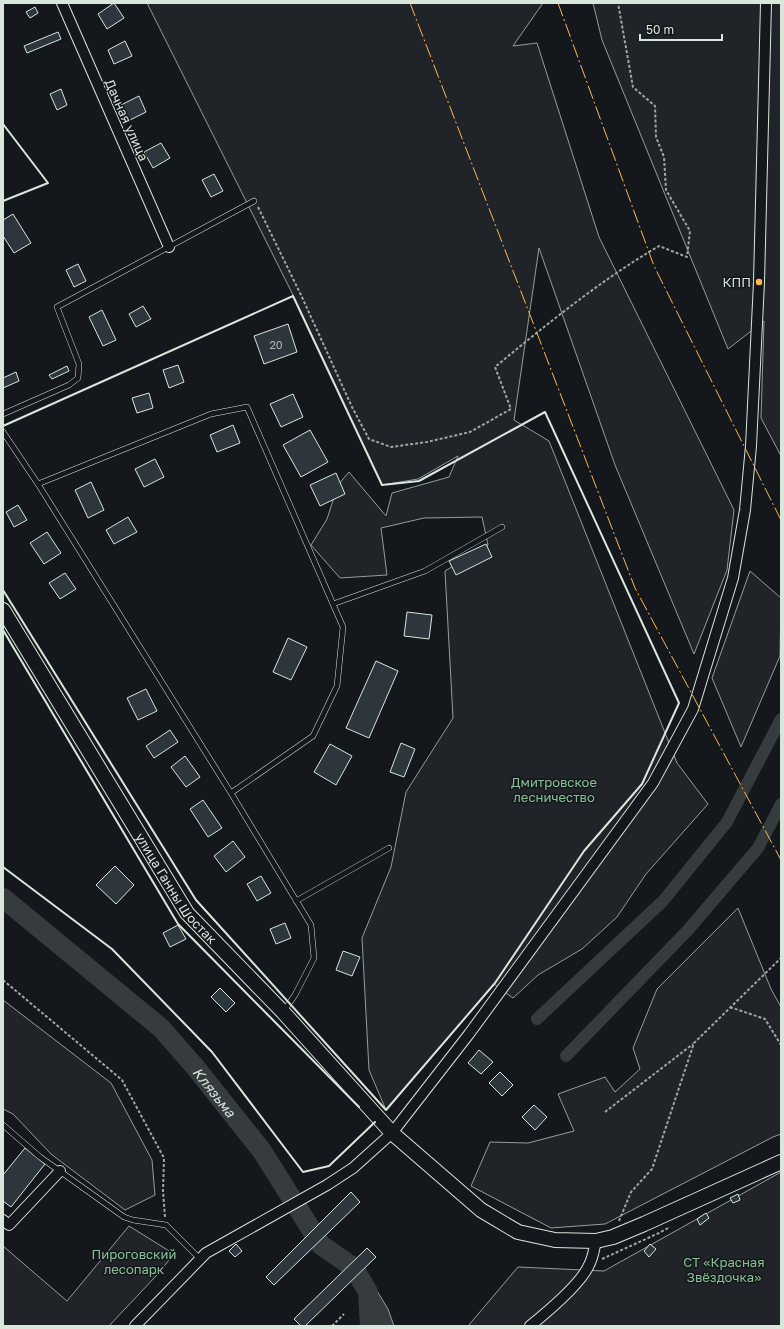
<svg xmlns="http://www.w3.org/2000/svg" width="784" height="1329" font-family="'Golos Text',sans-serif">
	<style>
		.green { fill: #202428; stroke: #939e99 }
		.water { fill: #363b3e; stroke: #939e99 }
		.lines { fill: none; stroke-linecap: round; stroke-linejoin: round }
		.canal { stroke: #363b3e; stroke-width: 12 }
		.river { stroke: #363b3e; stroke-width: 20 }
		.building { fill: #2c363c; stroke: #d8e6dc }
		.service-casing { stroke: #d8e6dc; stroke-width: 6 }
		.minor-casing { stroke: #d8e6dc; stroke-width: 12 }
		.secondary-casing { stroke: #d8e6dc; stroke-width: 16 }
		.path { stroke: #9da8a2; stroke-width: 2; stroke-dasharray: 3 2; stroke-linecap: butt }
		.service { stroke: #14181c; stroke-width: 5 }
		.minor { stroke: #14181c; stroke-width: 10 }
		.secondary { stroke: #14181c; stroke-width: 14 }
		.wall { stroke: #d8e6dc; stroke-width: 2 }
		.power { stroke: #ffb74d; stroke-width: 1; stroke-dasharray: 14 3 2 3; stroke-linecap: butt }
		.poi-dot { fill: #ffb74d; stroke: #14181c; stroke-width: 1.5 }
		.labels { text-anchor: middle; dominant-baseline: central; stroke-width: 3; stroke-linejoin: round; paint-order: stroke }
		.number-label { font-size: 11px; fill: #adbab4 }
		.street-label { font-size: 13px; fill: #d8e6dc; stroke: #14181c }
		.poi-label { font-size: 13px; fill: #d8e6dc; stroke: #14181c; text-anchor: end }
		.park-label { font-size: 13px; fill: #8ac095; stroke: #14181c }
		.water-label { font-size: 14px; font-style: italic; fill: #d8e6dc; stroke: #14181c }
	</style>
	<rect width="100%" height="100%" fill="#14181c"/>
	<path class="green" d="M 147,3 L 543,3 L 513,46 L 537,43 L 599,237 L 734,510 L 727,570 L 694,654 L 615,465 L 539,248 L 514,420 L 549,441 L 677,763 L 708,804 L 646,874 L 617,917 L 582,949 L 538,975 L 513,998 L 494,984 L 386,1110 L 369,1070 L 362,938 L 391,867 L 406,792 L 453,718 L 445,571 L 488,545 L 482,517 L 424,518 L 381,528 L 387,575 L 340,578 L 311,545 L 327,519 L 338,485 L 349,472 L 386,516 L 392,493 L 449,477 L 458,456 L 418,479 L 382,485 L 293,295 Z
		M 593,3 L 781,3 L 781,456 L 761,418 L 764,321 L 728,349 L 602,40 Z
		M 750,571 L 781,598 L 780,656 L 741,747 L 712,678 Z
		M 738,908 L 771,989 L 781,1007 L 781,1134 L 773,1137 L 605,1224 L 551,1228 L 471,1186 L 490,1142 L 528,1143 L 574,1131 L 558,1094 L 605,1077 L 615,1092 L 640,1069 L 633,1048 L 657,989 Z
		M 3,1000 L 111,1083 L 152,1160 L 155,1195 L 125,1210 L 51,1154 L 13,1114 L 3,1109 Z
		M 781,1172 L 781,1326 L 468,1326 L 518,1267 L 604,1271 Z
		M 129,1226 L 174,1254 L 156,1276 L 109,1326 L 3,1326 L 3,1246 L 67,1301 Z"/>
	<path class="water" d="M 377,1291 L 388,1309 L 394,1326 L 365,1326 L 366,1324 L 361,1294 Z"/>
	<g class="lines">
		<path class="canal" d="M 537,1019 L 663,901 L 727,822 L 781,719
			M 566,1056 L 688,930 L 758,848 L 781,804"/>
		<path class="river" id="s1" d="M 3,898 L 161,1028 L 196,1068 L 262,1151 L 321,1245 L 354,1268 L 368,1292 L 370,1326"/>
	</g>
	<path class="building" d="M 114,3 L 124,18 L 107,29 L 98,14 Z
		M 35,7 L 38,13 L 30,18 L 26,12 Z
		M 58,32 L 61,39 L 27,53 L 24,46 Z
		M 125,41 L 132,56 L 114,64 L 108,50 Z
		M 61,89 L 67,105 L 57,110 L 50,94 Z
		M 139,96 L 146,112 L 128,121 L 121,105 Z
		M 161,143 L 170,158 L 153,168 L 144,152 Z
		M 214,174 L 223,191 L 211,197 L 202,180 Z
		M 13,214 L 31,243 L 14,253 L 3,236 L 3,220 Z
		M 78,264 L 86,281 L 74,287 L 66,270 Z
		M 143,306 L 151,319 L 136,327 L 129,314 Z
		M 102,310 L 116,340 L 103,346 L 89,317 Z
		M 288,324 L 297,352 L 264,364 L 254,336 Z
		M 178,365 L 184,382 L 169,388 L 163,370 Z
		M 67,366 L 69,371 L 52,379 L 49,375 Z
		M 16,372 L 19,381 L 3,388 L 3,378 Z
		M 149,393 L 153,408 L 137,413 L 132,398 Z
		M 293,394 L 303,417 L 281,427 L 270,404 Z
		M 233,425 L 240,443 L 217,452 L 210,435 Z
		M 310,430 L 328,462 L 301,477 L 283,445 Z
		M 155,459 L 164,477 L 144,487 L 135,469 Z
		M 336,473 L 345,494 L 320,506 L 310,485 Z
		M 91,482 L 104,510 L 88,518 L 75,490 Z
		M 18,505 L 27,520 L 14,527 L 6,512 Z
		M 128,517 L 137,532 L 114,544 L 106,530 Z
		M 47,532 L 61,553 L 44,564 L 30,543 Z
		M 486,544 L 492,557 L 456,575 L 449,561 Z
		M 65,573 L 76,589 L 60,599 L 49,583 Z
		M 407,612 L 432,615 L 429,639 L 404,636 Z
		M 288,638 L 307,647 L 291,680 L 273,672 Z
		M 376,661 L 398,671 L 369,738 L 346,728 Z
		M 146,689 L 157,711 L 138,720 L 127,698 Z
		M 170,730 L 178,742 L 154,758 L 146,746 Z
		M 401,743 L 415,749 L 404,777 L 390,772 Z
		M 330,744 L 352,756 L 336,785 L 314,772 Z
		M 185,756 L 200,777 L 186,787 L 171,767 Z
		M 203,800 L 222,828 L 208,837 L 190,809 Z
		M 233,841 L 245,857 L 226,872 L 214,856 Z
		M 115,866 L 134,885 L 116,904 L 96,885 Z
		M 261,876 L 271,893 L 257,901 L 247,884 Z
		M 285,923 L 291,938 L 276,944 L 270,929 Z
		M 178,925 L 186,939 L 170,947 L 163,933 Z
		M 343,951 L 360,957 L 352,976 L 336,970 Z
		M 220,988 L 235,1003 L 226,1012 L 211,997 Z
		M 479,1050 L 493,1062 L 481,1074 L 468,1063 Z
		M 500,1072 L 513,1085 L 502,1096 L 489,1083 Z
		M 534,1105 L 547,1117 L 535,1130 L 522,1117 Z
		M 25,1148 L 45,1164 L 11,1207 L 3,1201 L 3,1175 Z
		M 351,1192 L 360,1202 L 274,1285 L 266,1277 Z
		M 738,1194 L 740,1200 L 733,1203 L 730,1198 Z
		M 706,1213 L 709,1218 L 700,1225 L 697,1219 Z
		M 236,1244 L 242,1251 L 235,1257 L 229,1251 Z
		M 650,1244 L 656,1249 L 649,1257 L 644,1251 Z
		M 367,1248 L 376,1257 L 305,1326 L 301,1326 L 294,1319 Z"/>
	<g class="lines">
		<defs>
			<path id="service" d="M 3,414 L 69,385 L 78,378 L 79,364 L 57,307 L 254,201
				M 3,432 L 38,484 L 231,793 L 311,925 L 314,958 L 295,995 L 283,1012
				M 38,484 L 211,414 L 247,407 L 343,627 L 337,686 L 313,736 L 231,793
				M 333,604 L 425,571 L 502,527
				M 296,901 L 389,848
				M 3,1125 L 40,1157 L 124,1217 L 133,1220 L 166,1225 L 200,1259"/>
			<path id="minor" d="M 62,3 L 169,247
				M 3,1220 L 9,1225 L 60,1171
				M 135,1326 L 206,1253 L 327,1185 L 353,1168 L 392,1133 L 469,1034 L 653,783 L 693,709 L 733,578 L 745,510 L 751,446 L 759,282 L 766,3
				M 530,1326 C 546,1313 581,1284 589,1265 C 593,1258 594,1249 596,1241"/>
			<g id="secondary">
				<path id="s2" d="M 3,610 L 187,913 L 283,1012 L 392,1133 L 481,1210 L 518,1232 L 555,1240 L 596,1241 L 613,1237 L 644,1224 L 781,1162"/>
			</g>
		</defs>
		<use href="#service" class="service-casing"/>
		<use href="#minor" class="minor-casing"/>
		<use href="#secondary" class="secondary-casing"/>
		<path class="path" d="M 258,207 L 301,295 L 352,407 L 369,439 L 391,447 L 427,442 L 470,432 L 511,409 L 495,367 C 547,324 601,280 659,246 L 687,257 L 690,231 L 666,190 L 664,157 L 656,137 L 655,106 L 633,87 L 618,3
			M 3,980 L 122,1080 L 164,1158 L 163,1191 L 165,1217
			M 730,1007 L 765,1019 L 781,1045
			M 605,1112 L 693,1044
			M 619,1221 L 631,1192 L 652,1169 L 694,1043 L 781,958
			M 602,1259 L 659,1233 L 670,1227
			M 332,1326 L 344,1314"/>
		<use href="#service" class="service"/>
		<use href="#minor" class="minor"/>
		<use href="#secondary" class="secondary"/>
		<path class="wall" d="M 3,124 L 48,183 L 3,201
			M 3,426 L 293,296 L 382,485 L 419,481 L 545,412 L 679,703 L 642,784 L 584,851 L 495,983 L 386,1110 L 196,900 L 3,590
			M 3,630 L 178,924 L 359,1107
			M 3,867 L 112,949 L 212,1052 L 303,1172 L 329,1166 L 375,1122"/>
		<path class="power" d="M 410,3 L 635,588 L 781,860
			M 558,3 L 654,266 L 781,520"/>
	</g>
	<circle class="poi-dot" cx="759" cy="282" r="4"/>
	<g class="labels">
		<g class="number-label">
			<text x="276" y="344">20</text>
		</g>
		<g class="street-label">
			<text transform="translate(127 120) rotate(66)">Дачная улица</text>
			<text stroke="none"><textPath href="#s2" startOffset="328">улица Ганны Шостак</textPath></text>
		</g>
		<g class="poi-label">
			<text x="751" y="282">КПП</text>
		</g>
		<g class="park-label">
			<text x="554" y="782">Дмитровское<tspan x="554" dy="15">лесничество</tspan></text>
			<text x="134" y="1254">Пироговский<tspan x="134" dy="15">лесопарк</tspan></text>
			<text x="724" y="1262">СТ «Красная<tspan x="724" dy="15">Звёздочка»</tspan></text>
		</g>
		<g class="water-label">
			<text stroke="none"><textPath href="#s1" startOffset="288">Клязьма</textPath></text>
		</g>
	</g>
	<rect width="784" height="1329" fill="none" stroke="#d8e6dc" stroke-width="8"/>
	<path d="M640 34v6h82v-6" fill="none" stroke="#d8e6dc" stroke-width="2"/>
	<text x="646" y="34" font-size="12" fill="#d8e6dc" stroke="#14181c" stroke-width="3" paint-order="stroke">50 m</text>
</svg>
